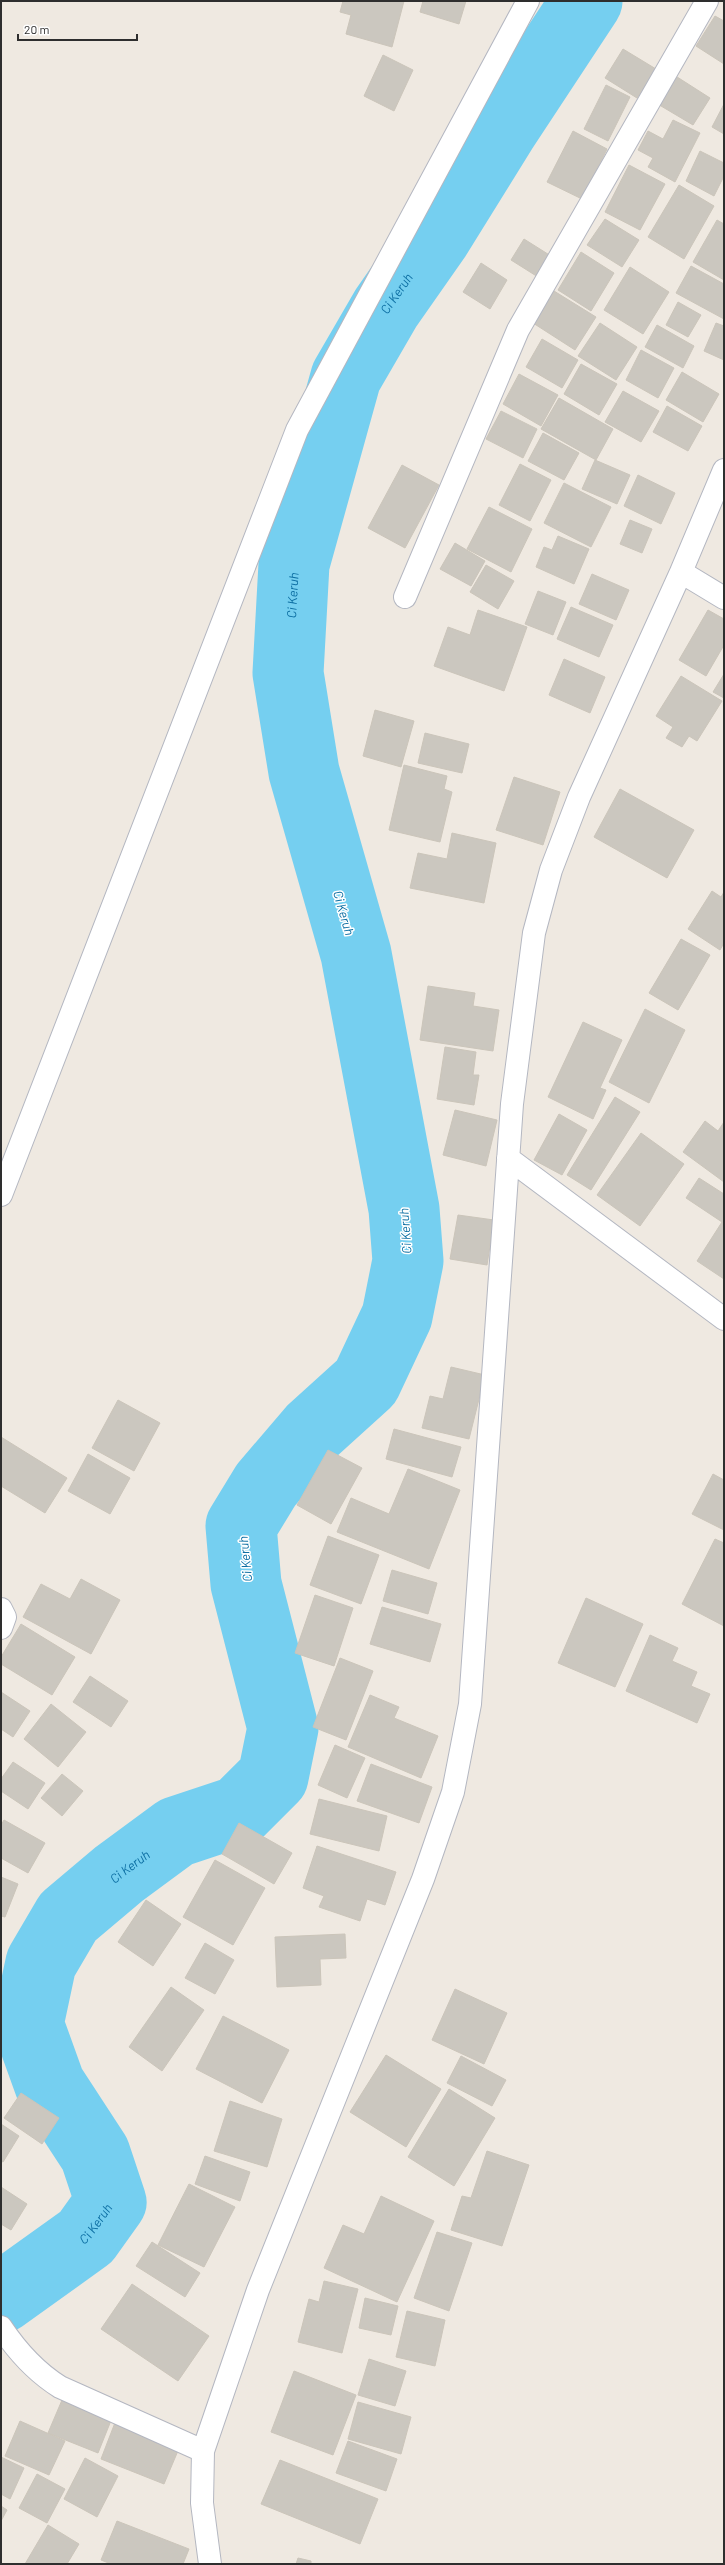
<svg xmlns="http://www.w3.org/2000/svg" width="725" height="2565" font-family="Barlow,sans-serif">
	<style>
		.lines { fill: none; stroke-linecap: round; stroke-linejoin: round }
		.river { stroke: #75cff0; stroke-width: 71 }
		.building { fill: #cbc7bf; stroke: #cbc5ba }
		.minor-casing { stroke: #b4b7c1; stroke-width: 24 }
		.minor { stroke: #fff; stroke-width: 22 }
		.labels { text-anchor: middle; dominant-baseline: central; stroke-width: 3; stroke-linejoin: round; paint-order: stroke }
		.water-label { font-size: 13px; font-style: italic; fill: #0d6fa3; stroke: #fff }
	</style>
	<rect width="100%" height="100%" fill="#efe9e1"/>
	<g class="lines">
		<path class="river" id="s1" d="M 1,2298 L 86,2237 L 111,2202 L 95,2154 L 50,2085 L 28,2024 L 41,1963 L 68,1917 L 119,1874 L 176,1832 L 239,1811 L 273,1777 L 283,1728 L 246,1584 L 241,1526 L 266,1485 L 313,1430 L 366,1382 L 397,1316 L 408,1261 L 404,1209 L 356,954 L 304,772 L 288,673 L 294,564 L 346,377 L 386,308 L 435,238 L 502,130 L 587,1"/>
	</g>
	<path class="building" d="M 343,1 L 404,1 L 392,47 L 346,34 L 351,15 L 340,12 Z
		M 423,1 L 466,1 L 459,24 L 420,12 Z
		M 715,16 L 724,21 L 724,64 L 696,46 Z
		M 623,49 L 656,69 L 637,98 L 605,78 Z
		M 383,55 L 413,70 L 394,111 L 364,96 Z
		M 674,75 L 710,98 L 693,125 L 656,103 Z
		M 606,85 L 630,97 L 608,141 L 584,129 Z
		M 724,104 L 724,134 L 712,127 Z
		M 673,120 L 700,133 L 675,182 L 648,167 L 653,158 L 638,150 L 648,131 L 663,139 Z
		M 573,131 L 607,149 L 582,199 L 547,182 Z
		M 700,151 L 724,163 L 724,176 L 714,196 L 686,181 Z
		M 629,165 L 665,184 L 640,230 L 605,212 Z
		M 679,185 L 714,206 L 684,259 L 648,237 Z
		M 605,219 L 639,240 L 622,267 L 587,245 Z
		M 717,220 L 724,224 L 724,280 L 693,262 Z
		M 524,239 L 551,256 L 538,277 L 511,260 Z
		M 581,252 L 614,273 L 591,311 L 558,290 Z
		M 481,263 L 507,280 L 490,309 L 463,292 Z
		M 691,266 L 724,284 L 724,319 L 676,293 Z
		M 630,267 L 669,292 L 643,334 L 604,310 Z
		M 554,291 L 596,317 L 575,350 L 533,323 Z
		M 678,302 L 701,315 L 688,337 L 666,325 Z
		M 600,323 L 637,347 L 616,380 L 578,356 Z
		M 716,323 L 724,326 L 724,360 L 704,351 Z
		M 657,325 L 694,346 L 683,368 L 645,347 Z
		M 542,339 L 578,360 L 562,388 L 526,367 Z
		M 641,350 L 674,368 L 658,398 L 626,380 Z
		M 581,364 L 617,384 L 599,415 L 564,394 Z
		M 682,372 L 719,394 L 703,422 L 666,400 Z
		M 519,374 L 558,395 L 541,426 L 503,404 Z
		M 623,391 L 659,411 L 641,442 L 605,422 Z
		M 559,398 L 613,429 L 596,460 L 541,429 Z
		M 667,406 L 702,426 L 688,451 L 653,432 Z
		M 501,411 L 537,429 L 523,458 L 486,439 Z
		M 543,433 L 579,453 L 564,480 L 528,461 Z
		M 595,460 L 630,475 L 617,504 L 582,489 Z
		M 520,464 L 551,480 L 530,521 L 499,505 Z
		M 402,465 L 439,485 L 405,548 L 368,528 Z
		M 638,475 L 675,493 L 661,524 L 624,506 Z
		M 564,483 L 611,507 L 591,547 L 544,523 Z
		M 489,507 L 532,529 L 511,572 L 467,549 Z
		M 630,520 L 652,529 L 642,553 L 620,544 Z
		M 558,536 L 589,549 L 574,584 L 536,567 L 544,547 L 552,550 Z
		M 455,543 L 485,561 L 471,586 L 440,569 Z
		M 486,565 L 514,581 L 498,609 L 470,592 Z
		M 592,574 L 629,590 L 616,620 L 579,604 Z
		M 538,591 L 566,602 L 553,635 L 525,624 Z
		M 571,607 L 613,625 L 599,657 L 557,639 Z
		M 478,610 L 527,627 L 504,691 L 434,666 L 448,627 L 470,635 Z
		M 708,610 L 724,619 L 724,645 L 706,676 L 679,660 Z
		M 564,659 L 605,677 L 590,713 L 549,695 Z
		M 724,674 L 724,698 L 713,692 Z
		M 681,676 L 722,701 L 697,741 L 689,736 L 682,747 L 666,738 L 673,727 L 656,716 Z
		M 375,710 L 414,721 L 401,767 L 363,756 Z
		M 425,733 L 469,744 L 462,773 L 418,763 Z
		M 404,765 L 447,776 L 444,789 L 452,792 L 440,842 L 389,830 Z
		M 514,777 L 560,792 L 543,845 L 496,830 Z
		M 620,789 L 694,830 L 667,878 L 594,837 Z
		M 452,833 L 496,843 L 484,903 L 410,888 L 418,853 L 447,859 Z
		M 712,891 L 721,897 L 724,892 L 724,943 L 720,950 L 688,929 Z
		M 681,939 L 710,955 L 678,1010 L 649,993 Z
		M 428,986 L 475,993 L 473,1006 L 499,1010 L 493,1051 L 420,1040 Z
		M 645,1009 L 685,1030 L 649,1103 L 609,1082 Z
		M 583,1022 L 622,1040 L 600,1088 L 606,1090 L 593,1119 L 548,1097 Z
		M 445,1047 L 476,1052 L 473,1075 L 479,1075 L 474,1105 L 437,1099 Z
		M 615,1097 L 640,1112 L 591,1190 L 567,1175 Z
		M 455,1110 L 497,1120 L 486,1166 L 443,1155 Z
		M 559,1114 L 587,1130 L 562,1175 L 534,1160 Z
		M 705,1121 L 718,1131 L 724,1122 L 724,1182 L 683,1152 Z
		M 641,1133 L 684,1164 L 640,1226 L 597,1195 Z
		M 699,1178 L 724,1194 L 724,1279 L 697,1261 L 722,1222 L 686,1198 Z
		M 458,1215 L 494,1220 L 487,1265 L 450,1259 Z
		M 451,1367 L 485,1375 L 469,1439 L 422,1428 L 430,1396 L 443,1399 Z
		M 118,1400 L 160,1423 L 134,1471 L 92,1448 Z
		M 394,1429 L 461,1447 L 452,1477 L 386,1459 Z
		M 1,1437 L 67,1478 L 45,1513 L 1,1486 Z
		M 328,1450 L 362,1468 L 331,1524 L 297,1505 Z
		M 88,1454 L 130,1478 L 110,1514 L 68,1491 Z
		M 408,1469 L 460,1490 L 429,1569 L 337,1532 L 351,1498 L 389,1514 Z
		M 713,1474 L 724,1480 L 724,1530 L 692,1514 Z
		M 328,1536 L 379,1555 L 361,1604 L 310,1585 Z
		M 715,1539 L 724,1543 L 724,1626 L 682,1604 Z
		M 392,1570 L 437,1583 L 428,1614 L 383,1601 Z
		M 81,1579 L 120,1600 L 91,1654 L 23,1617 L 41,1584 L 70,1599 Z
		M 315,1595 L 353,1608 L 334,1666 L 295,1653 Z
		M 586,1598 L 643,1624 L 615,1687 L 558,1663 Z
		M 382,1607 L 441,1624 L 430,1662 L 370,1644 Z
		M 21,1624 L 75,1657 L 52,1695 L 1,1664 L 1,1657 Z
		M 650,1635 L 678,1648 L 672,1661 L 697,1672 L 691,1686 L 710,1694 L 697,1723 L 626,1691 Z
		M 340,1658 L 373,1671 L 346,1740 L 313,1727 Z
		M 90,1676 L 128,1701 L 111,1727 L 73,1702 Z
		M 1,1692 L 30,1711 L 13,1737 L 1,1729 Z
		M 370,1695 L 399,1707 L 394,1718 L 438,1736 L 421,1778 L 348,1747 Z
		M 51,1704 L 86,1732 L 58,1767 L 24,1739 Z
		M 335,1745 L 365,1758 L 347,1798 L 318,1785 Z
		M 13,1762 L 45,1783 L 28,1809 L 1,1791 L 1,1779 Z
		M 371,1764 L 432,1787 L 419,1823 L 357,1801 Z
		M 62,1774 L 83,1791 L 62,1816 L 41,1798 Z
		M 319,1799 L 387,1816 L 379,1851 L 310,1834 Z
		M 4,1820 L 45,1843 L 28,1873 L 1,1858 L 1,1825 Z
		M 239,1823 L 292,1853 L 274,1884 L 222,1854 Z
		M 317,1846 L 396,1872 L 385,1905 L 367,1899 L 360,1921 L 319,1907 L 324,1896 L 303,1888 Z
		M 215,1860 L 265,1888 L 233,1945 L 183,1917 Z
		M 1,1877 L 18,1884 L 5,1917 L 1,1916 Z
		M 146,1900 L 181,1924 L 153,1966 L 118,1942 Z
		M 345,1934 L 346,1958 L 320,1959 L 321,1985 L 277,1987 L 275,1937 Z
		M 205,1943 L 234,1960 L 215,1994 L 185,1978 Z
		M 171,1987 L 204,2010 L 162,2071 L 129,2047 Z
		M 455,1989 L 507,2013 L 484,2064 L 432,2040 Z
		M 223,2016 L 289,2050 L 262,2103 L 196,2069 Z
		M 386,2055 L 441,2089 L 406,2147 L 350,2112 Z
		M 461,2056 L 506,2080 L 492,2106 L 447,2083 Z
		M 449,2089 L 495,2118 L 454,2186 L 408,2157 Z
		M 21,2093 L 59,2118 L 42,2144 L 4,2118 Z
		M 230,2101 L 282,2119 L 267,2167 L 214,2151 Z
		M 1,2124 L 19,2136 L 3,2162 L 1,2161 Z
		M 487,2151 L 529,2165 L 502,2246 L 451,2230 L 462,2196 L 471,2198 Z
		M 205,2156 L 250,2172 L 240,2201 L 195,2184 Z
		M 189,2184 L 235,2207 L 204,2267 L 158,2245 Z
		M 1,2187 L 27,2204 L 11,2230 L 1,2224 Z
		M 381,2196 L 434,2221 L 397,2302 L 324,2268 L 343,2225 L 364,2234 Z
		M 437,2232 L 472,2243 L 449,2311 L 414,2298 Z
		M 152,2242 L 200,2273 L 185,2297 L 136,2266 Z
		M 324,2281 L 358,2289 L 342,2353 L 298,2342 L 309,2299 L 319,2302 Z
		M 132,2284 L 209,2336 L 178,2381 L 101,2329 Z
		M 365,2298 L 398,2306 L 391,2335 L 359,2328 Z
		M 407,2311 L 445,2320 L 435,2366 L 396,2357 Z
		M 369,2359 L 406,2371 L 395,2406 L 358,2395 Z
		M 294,2371 L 356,2395 L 333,2455 L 271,2432 Z
		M 65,2393 L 114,2413 L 98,2453 L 48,2433 Z
		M 358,2402 L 411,2417 L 401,2454 L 348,2439 Z
		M 116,2420 L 180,2446 L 164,2484 L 101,2459 Z
		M 20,2421 L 65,2441 L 49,2475 L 5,2456 Z
		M 348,2441 L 397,2459 L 386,2491 L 336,2473 Z
		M 1,2457 L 24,2468 L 10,2499 L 1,2494 Z
		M 85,2458 L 118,2476 L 97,2517 L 64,2499 Z
		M 280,2460 L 378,2499 L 360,2544 L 261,2504 Z
		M 37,2474 L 65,2489 L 47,2523 L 19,2508 Z
		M 1,2506 L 7,2510 L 1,2521 Z
		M 117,2521 L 189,2549 L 183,2564 L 111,2564 L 101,2560 Z
		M 48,2525 L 79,2544 L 67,2564 L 25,2564 Z
		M 298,2558 L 311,2561 L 311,2564 L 296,2564 Z"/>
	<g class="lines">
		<defs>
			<path id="minor" d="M 681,572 L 724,598
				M 405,597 L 518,330 L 707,1
				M 508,1158 L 724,1319
				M 1,1195 L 297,430 L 528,1
				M 1,1609 L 5,1617 L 1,1628
				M 1,2327 C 17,2351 36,2372 60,2387 L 203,2451
				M 210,2564 L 202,2503 L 203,2451 L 258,2290 L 423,1879 L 453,1792 L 470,1704 L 512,1104 L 534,933 L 551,870 L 579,797 L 681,572 L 724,470"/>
		</defs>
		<use href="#minor" class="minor-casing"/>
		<use href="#minor" class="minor"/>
	</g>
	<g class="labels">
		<g class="water-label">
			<text stroke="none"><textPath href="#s1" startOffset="2293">Ci Keruh</textPath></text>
			<text stroke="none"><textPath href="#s1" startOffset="1970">Ci Keruh</textPath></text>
			<text transform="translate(344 913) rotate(74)">Ci Keruh</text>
			<text transform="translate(405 1231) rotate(-94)">Ci Keruh</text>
			<text transform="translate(245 1559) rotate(-96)">Ci Keruh</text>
			<text stroke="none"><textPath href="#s1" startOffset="541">Ci Keruh</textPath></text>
			<text stroke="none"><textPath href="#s1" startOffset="121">Ci Keruh</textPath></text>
		</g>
	</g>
	<rect width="725" height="2565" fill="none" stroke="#2e2e2e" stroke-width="4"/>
	<path d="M18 34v6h119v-6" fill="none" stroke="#2e2e2e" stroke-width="2"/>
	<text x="24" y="34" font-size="12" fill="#2e2e2e" stroke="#ffffff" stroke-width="3" paint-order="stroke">20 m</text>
</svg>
